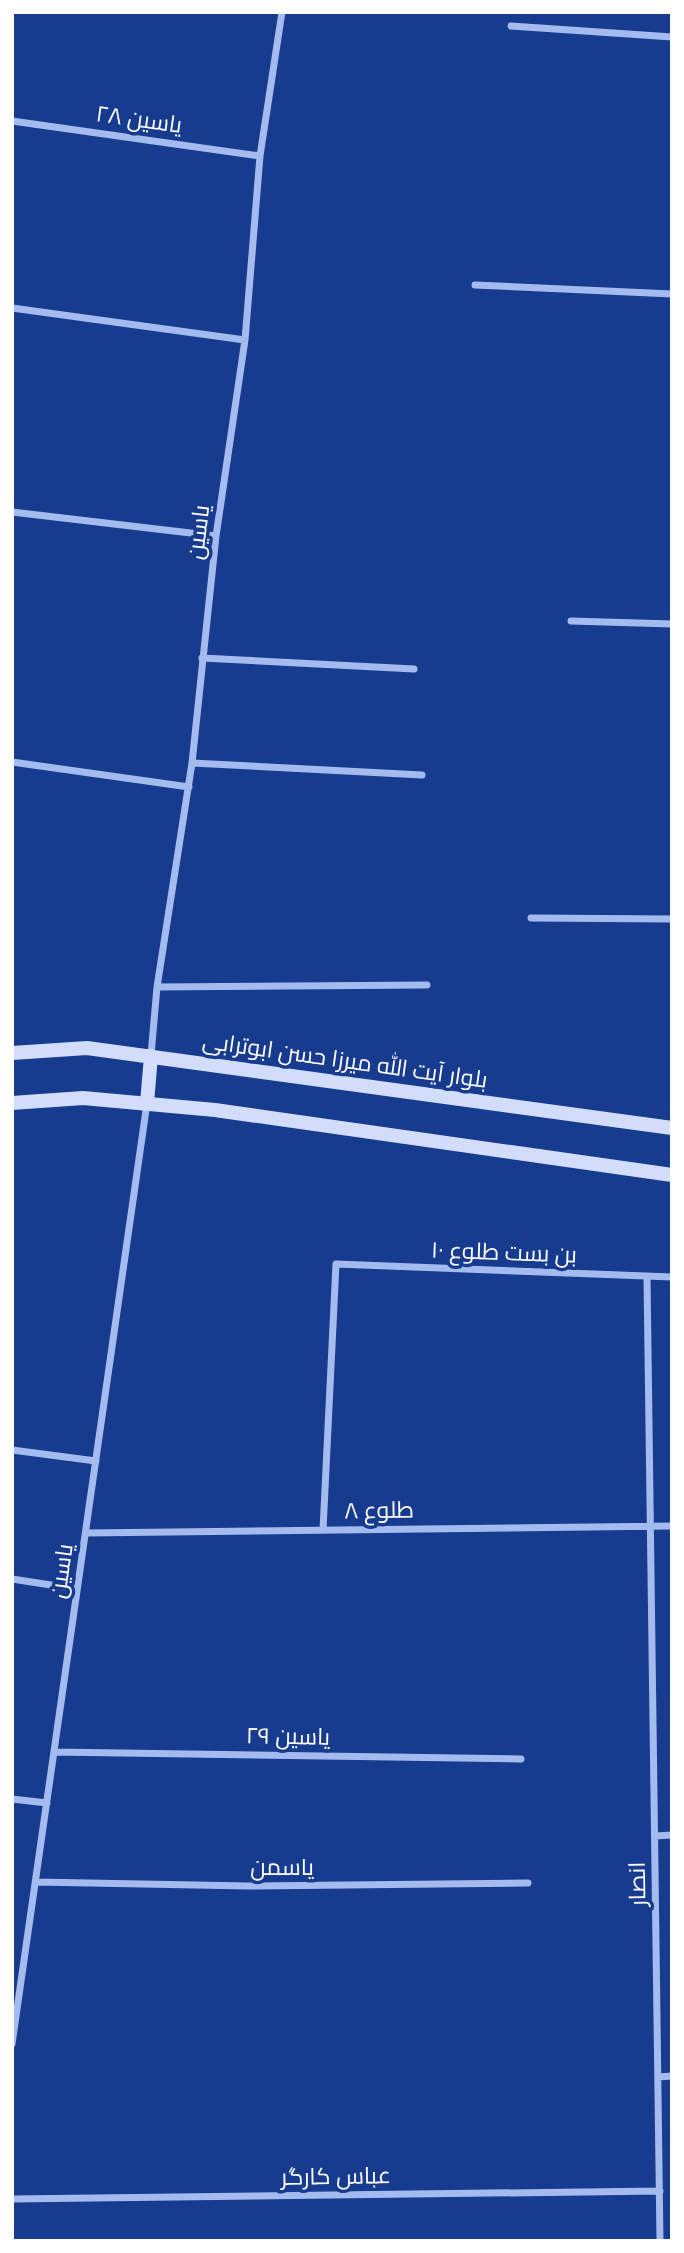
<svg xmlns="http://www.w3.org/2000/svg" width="684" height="2253" font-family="'Fira Sans Condensed',Cairo,sans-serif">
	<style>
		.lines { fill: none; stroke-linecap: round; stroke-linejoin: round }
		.minor { stroke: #a4bbef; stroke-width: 7 }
		.secondary { stroke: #d1ddfb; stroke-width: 14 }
		.labels { text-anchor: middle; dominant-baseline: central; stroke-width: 7; stroke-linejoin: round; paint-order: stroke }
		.street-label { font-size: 23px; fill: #fff; stroke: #173b8e }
	</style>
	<rect width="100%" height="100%" fill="#173b8e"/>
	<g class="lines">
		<path class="minor" d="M 511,26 L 672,37
			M 12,121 L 260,156
			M 475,285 L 672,294
			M 12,308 L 245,340
			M 12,512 L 216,536
			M 571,621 L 672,624
			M 202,658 L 414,669
			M 12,762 L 189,787
			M 192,763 L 422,775
			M 531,918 L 672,919
			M 157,987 L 427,985
			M 151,1055 L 157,987 L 192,763 L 216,536 L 245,340 L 260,156 L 282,12
			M 647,1277 L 660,2241
			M 12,1450 L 96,1461
			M 323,1530 L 336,1264 L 672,1277
			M 86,1533 L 672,1526
			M 12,1579 L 77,1589
			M 54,1752 L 521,1759
			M 12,1799 L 47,1803
			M 655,1836 L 672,1835
			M 36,1882 L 248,1886 L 528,1883
			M 12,2044 L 147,1103
			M 658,2077 L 672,2076
			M 12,2199 L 660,2191"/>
		<path class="secondary" d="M 12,1053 L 87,1048 L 672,1128
			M 12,1103 L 83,1098 L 215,1110 L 672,1175
			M 147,1103 L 151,1056"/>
	</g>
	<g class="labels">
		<g class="street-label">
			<text transform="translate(139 119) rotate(8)">یاسین ۲۸</text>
			<text transform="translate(198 532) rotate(-83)">یاسین</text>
			<text transform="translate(345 1060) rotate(8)">بلوار آیت الله میرزا حسن ابوترابی</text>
			<text transform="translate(504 1252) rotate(2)">بن بست طلوع ۱۰</text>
			<text transform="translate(379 1510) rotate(-1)">طلوع ۸</text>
			<text transform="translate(61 1571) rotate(-82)">یاسین</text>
			<text transform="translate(288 1736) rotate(1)">یاسین ۲۹</text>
			<text x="282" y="1867">یاسمن</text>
			<text transform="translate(637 1884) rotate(-91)">انصار</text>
			<text transform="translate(336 2176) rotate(-1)">عباس کارگر</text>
		</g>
	</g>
	<rect width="684" height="2253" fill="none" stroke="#ffffff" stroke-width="28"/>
</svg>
